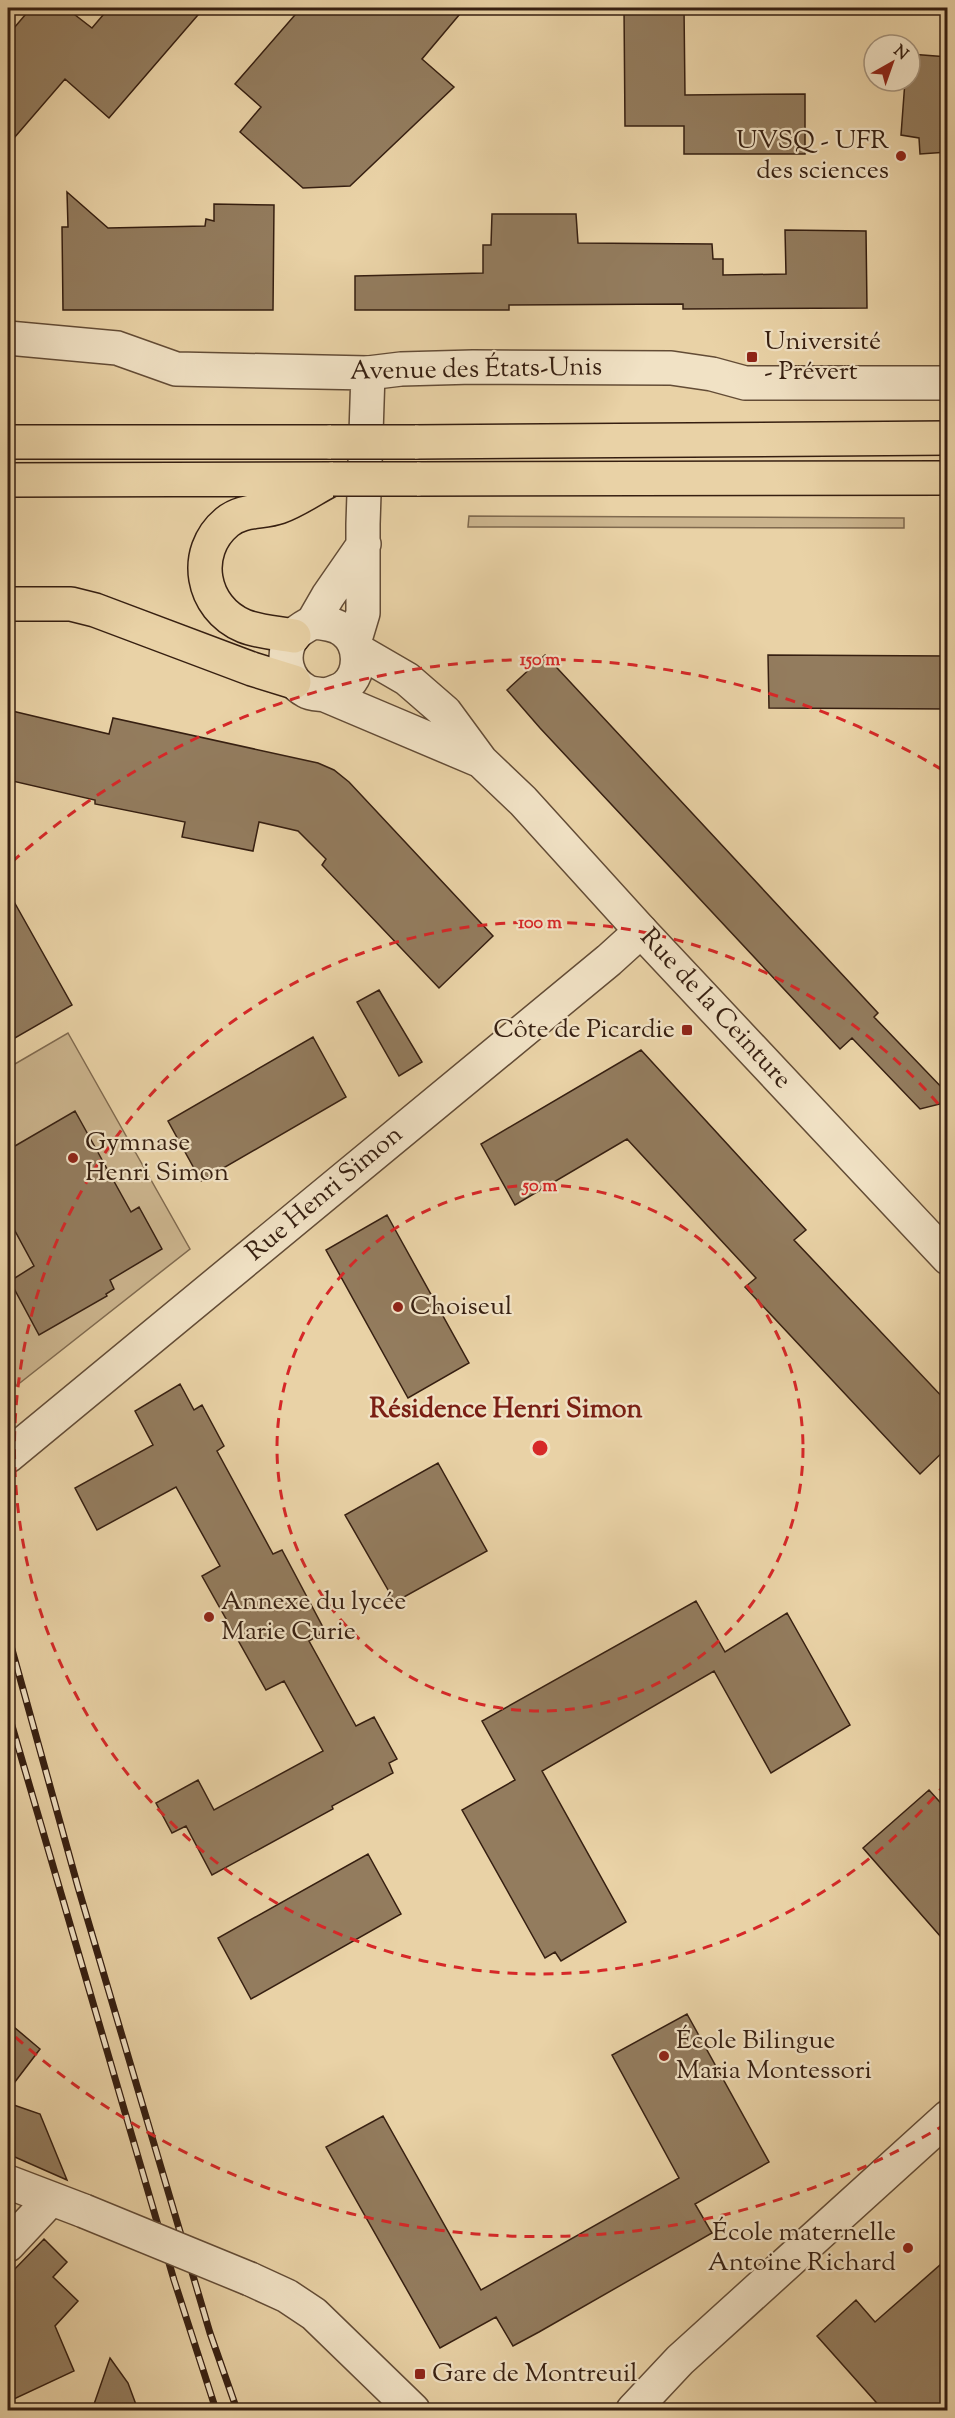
<svg xmlns="http://www.w3.org/2000/svg" width="955" height="2418" font-family="'Sorts Mill Goudy',serif">
	<style>
		.green { fill: #cbb48d; stroke: #806a4f; stroke-width: 1.5 }
		.building { fill: #937c5e; stroke: #361f11; stroke-width: 1.5 }
		.lines { fill: none; stroke-linecap: round; stroke-linejoin: round }
		.minor-casing { stroke: #634c36; stroke-width: 36 }
		.tertiary-casing { stroke: #634c36; stroke-width: 36 }
		.primary-casing { stroke: #361f11; stroke-width: 36 }
		.minor { stroke: #f1e2c5; stroke-width: 33 }
		.tertiary { stroke: #f1e2c5; stroke-width: 33 }
		.primary { stroke: #e9d2a6; stroke-width: 33 }
		.rail-casing { stroke: #361f11; stroke-width: 7 }
		.rail { stroke: #f1e2c5; stroke-width: 4.5; stroke-dasharray: 14; stroke-linecap: butt }
		.tertiary-bridge-casing { stroke: #634c36; stroke-width: 36; stroke-linecap: butt }
		.primary-bridge-casing { stroke: #361f11; stroke-width: 36; stroke-linecap: butt }
		.tertiary-bridge { stroke: #f1e2c5; stroke-width: 33 }
		.primary-bridge { stroke: #e9d2a6; stroke-width: 33 }
		.ring { fill: none; stroke: #d62828; stroke-width: 3; stroke-dasharray: 10 8 }
		.poi-dot { fill: #8f2418; stroke: #f1e2c5; stroke-width: 2 }
		.labels { text-anchor: middle; dominant-baseline: central; stroke-width: 4.5; stroke-linejoin: round; paint-order: stroke }
		.poi-label { font-size: 26px; fill: #361f11; stroke: #f1e2c5; text-anchor: start }
		.street-label { font-size: 26px; fill: #361f11; stroke: #f1e2c5 }
		.neighbourhood-label { font-size: 27px; font-weight: bold; fill: #7a1f14; stroke: #f1e2c5 }
		.centre { fill: #d62828; stroke: #f1e2c5; stroke-width: 3 }
		.ring-label { font-size: 18px; text-anchor: middle; font-weight: bold; fill: #d62828; stroke: #f1e2c5; stroke-width: 4.5; stroke-linejoin: round; paint-order: stroke }
	</style>
	<rect width="100%" height="100%" fill="#e9d2a6"/>
	<filter id="stains"><feTurbulence type="fractalNoise" baseFrequency=".00333" numOctaves="4"/><feColorMatrix values="0 0 0 0 .2 0 0 0 0 .09 0 0 0 0 .02 0 0 0 .5 -.17"/></filter>
	<radialGradient id="worn" r=".72"><stop offset=".6" stop-color="#630" stop-opacity="0"/><stop offset="1" stop-color="#630" stop-opacity=".3"/></radialGradient>
	<path class="green" d="M 469,516 L 904,518 L 904,528 L 468,527 Z
		M 68,1033 L 190,1249 L 16,1386 L 8,1355 L 8,1068 Z"/>
	<path class="building" d="M 31,8 L 66,8 L 92,28 L 109,8 L 204,8 L 109,118 L 65,79 L 8,145 L 8,35 Z
		M 301,8 L 465,8 L 422,59 L 454,87 L 350,186 L 303,188 L 240,132 L 261,107 L 235,84 Z
		M 624,8 L 684,8 L 685,95 L 805,94 L 805,154 L 684,154 L 684,126 L 625,126 Z
		M 910,54 L 948,57 L 948,152 L 920,154 L 919,138 L 901,135 L 905,81 L 910,81 Z
		M 67,192 L 108,228 L 205,226 L 206,219 L 214,221 L 214,204 L 274,205 L 273,310 L 63,310 L 62,227 L 68,227 Z
		M 492,214 L 576,214 L 578,243 L 712,244 L 713,259 L 723,259 L 723,275 L 786,274 L 785,230 L 866,231 L 867,308 L 683,309 L 683,304 L 509,305 L 509,310 L 355,310 L 355,276 L 483,273 L 483,245 L 491,245 Z
		M 545,655 L 878,1013 L 874,1017 L 948,1094 L 948,1102 L 920,1109 L 852,1038 L 840,1049 L 540,728 L 507,690 Z
		M 768,655 L 948,656 L 948,709 L 769,708 Z
		M 8,710 L 109,734 L 113,718 L 318,763 L 334,770 L 349,782 L 493,936 L 439,988 L 322,865 L 326,859 L 298,831 L 259,822 L 253,851 L 182,837 L 185,822 L 95,804 L 95,800 L 8,780 Z
		M 8,891 L 72,1005 L 8,1042 Z
		M 379,990 L 422,1062 L 399,1076 L 357,1002 Z
		M 313,1037 L 346,1097 L 201,1181 L 168,1121 Z
		M 641,1050 L 806,1230 L 794,1240 L 948,1403 L 948,1447 L 920,1474 L 745,1287 L 756,1278 L 627,1139 L 515,1205 L 481,1144 Z
		M 75,1111 L 131,1212 L 139,1207 L 162,1249 L 110,1280 L 114,1289 L 106,1294 L 107,1296 L 39,1335 L 10,1281 L 34,1266 L 8,1218 L 8,1150 Z
		M 387,1215 L 469,1363 L 408,1398 L 326,1250 Z
		M 180,1384 L 194,1410 L 202,1405 L 224,1446 L 217,1451 L 273,1554 L 282,1550 L 325,1631 L 309,1641 L 356,1726 L 374,1717 L 397,1759 L 389,1763 L 393,1773 L 332,1806 L 333,1809 L 212,1875 L 186,1826 L 172,1833 L 156,1803 L 198,1780 L 214,1810 L 323,1751 L 284,1681 L 266,1690 L 202,1576 L 220,1566 L 176,1487 L 97,1530 L 75,1488 L 153,1445 L 135,1411 Z
		M 438,1463 L 487,1551 L 395,1602 L 345,1515 Z
		M 696,1601 L 725,1652 L 787,1613 L 850,1725 L 771,1773 L 714,1671 L 542,1771 L 626,1922 L 561,1961 L 555,1952 L 545,1958 L 462,1810 L 515,1780 L 482,1721 Z
		M 929,1790 L 948,1811 L 948,1945 L 863,1848 Z
		M 368,1854 L 401,1914 L 251,1999 L 218,1938 Z
		M 687,2014 L 769,2162 L 695,2204 L 712,2233 L 539,2332 L 513,2346 L 496,2317 L 440,2348 L 326,2147 L 383,2116 L 481,2290 L 679,2178 L 612,2055 Z
		M 8,2022 L 40,2049 L 8,2091 Z
		M 8,2103 L 40,2114 L 67,2180 L 8,2154 Z
		M 44,2239 L 67,2262 L 53,2277 L 78,2301 L 55,2326 L 74,2371 L 14,2399 L 8,2378 L 8,2276 Z
		M 948,2258 L 948,2410 L 883,2410 L 817,2336 L 856,2300 L 875,2322 Z
		M 110,2358 L 128,2383 L 138,2410 L 92,2410 Z"/>
	<g class="lines">
		<defs>
			<path id="minor" d="M 368,373 L 401,369 L 473,367 L 671,368 L 712,374 L 745,383 L 948,383
				M 8,1456 L 609,960 L 641,931
				M 8,2245 L 51,2199
				M 633,2410 L 680,2360 L 948,2117"/>
			<path id="tertiary" d="M 8,338 L 117,348 L 176,369 L 368,373 L 363,524 L 363,613 L 354,643
				M 313,622 L 328,596 L 364,544
				M 357,650 L 407,679 L 445,712 L 481,761 L 523,801 L 641,931 L 948,1258
				M 325,695 C 332,693 340,691 346,686 C 362,672 361,644 344,631 C 336,624 324,623 313,622 C 306,626 298,630 293,636 C 280,655 286,680 306,691 C 311,694 318,694 325,695 L 481,761
				M 8,2182 L 84,2211
				M 250,2279 L 287,2296 L 314,2314 L 413,2410"/>
			<path id="primary" d="M 8,442 L 331,442
				M 415,442 L 948,438
				M 417,479 L 948,478
				M 8,480 L 333,479
				M 8,604 L 71,604 L 95,610 L 252,669 L 294,682
				M 294,636 C 278,633 259,632 244,626 C 201,608 191,552 227,522 C 243,509 262,513 279,507 C 296,501 313,489 328,481"/>
		</defs>
		<use href="#minor" class="minor-casing"/>
		<use href="#tertiary" class="tertiary-casing"/>
		<use href="#primary" class="primary-casing"/>
		<use href="#minor" class="minor"/>
		<use href="#tertiary" class="tertiary"/>
		<use href="#primary" class="primary"/>
		<defs>
			<path id="rail" d="M 8,1635 L 78,1887 L 210,2333 L 237,2410
				M 8,1712 L 174,2280 L 216,2410"/>
		</defs>
		<use href="#rail" class="rail-casing"/>
		<use href="#rail" class="rail"/>
		<defs>
			<path id="tertiary-bridge" d="M 84,2211 L 250,2279"/>
			<path id="primary-bridge" d="M 331,442 L 415,442
				M 333,479 L 417,479"/>
		</defs>
		<use href="#tertiary-bridge" class="tertiary-bridge-casing"/>
		<use href="#primary-bridge" class="primary-bridge-casing"/>
		<use href="#tertiary-bridge" class="tertiary-bridge"/>
		<use href="#primary-bridge" class="primary-bridge"/>
	</g>
	<g class="ring">
		<circle cx="540" cy="1448" r="263"/>
		<path d="M946 1783A526 526 0 1 1 946 1113"/>
		<path d="M946 2124A789 789 0 0 1 12 2034M12 862A789 789 0 0 1 946 772"/>
	</g>
	<g class="poi-dot">
		<circle cx="901" cy="156" r="6"/>
		<rect x="746" y="351" width="12" height="12" rx="3"/>
		<rect x="681" y="1024" width="12" height="12" rx="3"/>
		<circle cx="73" cy="1158" r="6"/>
		<circle cx="398" cy="1307" r="6"/>
		<circle cx="209" cy="1617" r="6"/>
		<circle cx="664" cy="2056" r="6"/>
		<circle cx="908" cy="2248" r="6"/>
		<rect x="414" y="2368" width="12" height="12" rx="3"/>
	</g>
	<g class="labels">
		<g class="poi-label">
			<text x="889" y="141" text-anchor="end">UVSQ - UFR<tspan x="889" dy="30">des sciences</tspan></text>
			<text x="764" y="342">Université<tspan x="764" dy="30">- Prévert</tspan></text>
			<text x="675" y="1030" text-anchor="end">Côte de Picardie</text>
			<text x="85" y="1143">Gymnase<tspan x="85" dy="30">Henri Simon</tspan></text>
			<text x="410" y="1307">Choiseul</text>
			<text x="221" y="1602">Annexe du lycée<tspan x="221" dy="30">Marie Curie</tspan></text>
			<text x="676" y="2041">École Bilingue<tspan x="676" dy="30">Maria Montessori</tspan></text>
			<text x="896" y="2233" text-anchor="end">École maternelle<tspan x="896" dy="30">Antoine Richard</tspan></text>
			<text x="432" y="2374">Gare de Montreuil</text>
		</g>
		<g class="street-label">
			<text transform="translate(476 370) rotate(-1)">Avenue des États-Unis</text>
			<text transform="translate(715 1009) rotate(47)">Rue de la Ceinture</text>
			<text transform="translate(325 1194) rotate(-40)">Rue Henri Simon</text>
		</g>
		<g class="neighbourhood-label">
			<text x="506" y="1410">Résidence Henri Simon</text>
		</g>
	</g>
	<circle cx="540" cy="1448" r="9" class="centre"/>
	<g class="ring-label">
		<text x="540" y="665">150 m</text>
		<text x="540" y="928">100 m</text>
		<text x="540" y="1191">50 m</text>
	</g>
	<rect width="955" height="2418" fill="none" stroke="#e9d2a6" stroke-width="30"/>
	<rect x="9" y="9" width="937" height="2400" fill="none" stroke="#361f11" stroke-width="3"/>
	<rect x="15" y="15" width="925" height="2388" fill="none" stroke="#361f11" stroke-width="1.5"/>
	<g transform="translate(892 63) rotate(40)"><circle r="28" fill="#f1e2c5" stroke="#a6947d" stroke-width="1.5"/>
	<path d="M0-4.5L10 22L0 15L-10 22Z" fill="#8f2418"/>
	<text y="-9" font-size="16" font-weight="bold" text-anchor="middle" fill="#361f11">N</text>
	</g>
	<rect width="100%" height="100%" filter="url(#stains)"/>
	<rect width="100%" height="100%" fill="url(#worn)"/>
</svg>
